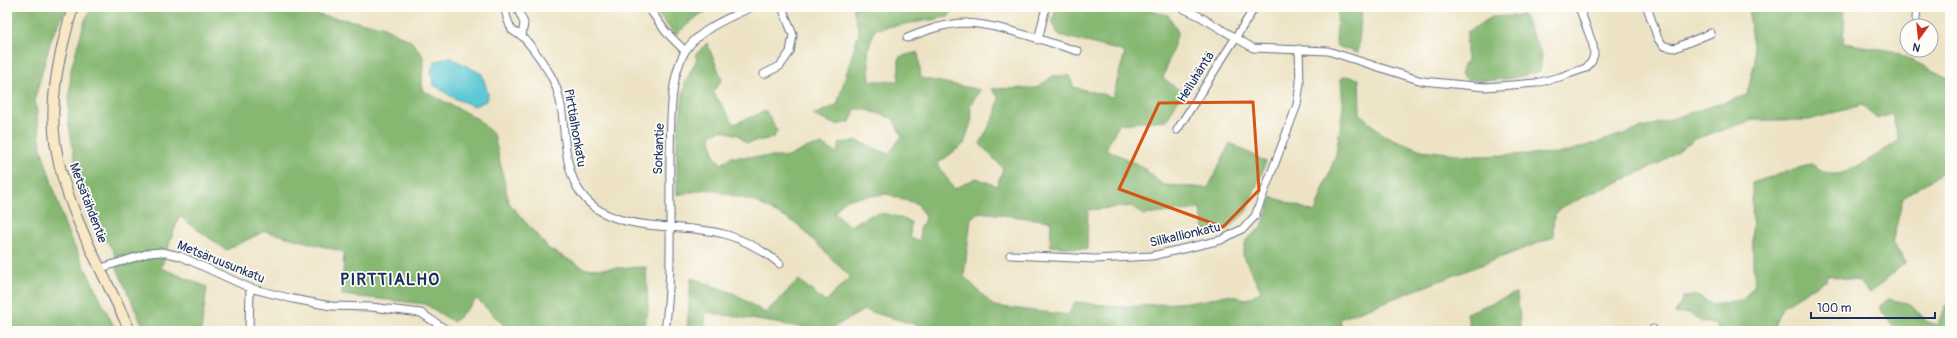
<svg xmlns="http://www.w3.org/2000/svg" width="1957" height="338" font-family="Pangolin,sans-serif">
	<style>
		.forest { fill: #86b872; stroke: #507468; fill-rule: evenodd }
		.water { fill: #5dc8d6; stroke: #3c7c9a }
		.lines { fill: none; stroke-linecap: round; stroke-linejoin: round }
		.street-casing { stroke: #646e82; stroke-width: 9 }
		.secondary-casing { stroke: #646e82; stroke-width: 12 }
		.street { stroke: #fff; stroke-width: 7 }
		.secondary { stroke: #f8e8c3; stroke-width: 10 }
		.marked { fill: none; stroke: #d45514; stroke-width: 3; stroke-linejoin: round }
		.labels { text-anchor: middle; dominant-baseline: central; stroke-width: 3.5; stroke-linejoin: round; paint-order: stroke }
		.street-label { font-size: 13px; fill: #1b2f5e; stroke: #fdfcf7 }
		.district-label { font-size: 17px; font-weight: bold; letter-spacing: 1px; fill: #1b2f5e; stroke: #fdfcf7 }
	</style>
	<rect width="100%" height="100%" fill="#fdfcf7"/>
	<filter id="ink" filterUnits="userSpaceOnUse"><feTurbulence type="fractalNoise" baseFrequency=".025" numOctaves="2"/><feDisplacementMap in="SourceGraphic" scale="8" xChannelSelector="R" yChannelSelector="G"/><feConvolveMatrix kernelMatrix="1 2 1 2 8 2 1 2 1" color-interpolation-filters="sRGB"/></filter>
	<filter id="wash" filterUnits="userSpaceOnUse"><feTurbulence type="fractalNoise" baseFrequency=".012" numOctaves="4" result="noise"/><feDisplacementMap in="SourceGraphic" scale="16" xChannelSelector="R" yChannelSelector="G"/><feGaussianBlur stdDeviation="0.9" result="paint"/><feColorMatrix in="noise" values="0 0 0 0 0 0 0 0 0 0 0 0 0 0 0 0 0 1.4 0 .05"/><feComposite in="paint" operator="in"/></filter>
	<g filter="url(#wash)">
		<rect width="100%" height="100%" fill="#ede3c4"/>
		<path class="forest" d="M 7,7 L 68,7 L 52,36 L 35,98 L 41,148 L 66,229 L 116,331 L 7,331 Z
			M 92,7 L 271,7 L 382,26 L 411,41 L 423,56 L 422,90 L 478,119 L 494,135 L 509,203 L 549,249 L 586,269 L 646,267 L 648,311 L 644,331 L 619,331 L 611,325 L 607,331 L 510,331 L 477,299 L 454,322 L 425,304 L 342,295 L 344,252 L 265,231 L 226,250 L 179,216 L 161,268 L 207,287 L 201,331 L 145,331 L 116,266 L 116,259 L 113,250 L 102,235 L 76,166 L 68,120 L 71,69 L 85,20 Z
			M 652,7 L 714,7 L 699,15 L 675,35 Z
			M 853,7 L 955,7 L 948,17 L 875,29 L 868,50 L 870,81 L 899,81 L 899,57 L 918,52 L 921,78 L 980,90 L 970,105 L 972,119 L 964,144 L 937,164 L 954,189 L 976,178 L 997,186 L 1003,168 L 980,144 L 995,115 L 999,98 L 991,89 L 1036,88 L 1053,76 L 1070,76 L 1073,87 L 1113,97 L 1125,52 L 1059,35 L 1052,24 L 1056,7 L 1133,7 L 1168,15 L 1178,32 L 1163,78 L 1182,92 L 1167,120 L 1119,124 L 1106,149 L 1141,166 L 1163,185 L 1208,188 L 1230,143 L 1266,162 L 1246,212 L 1228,229 L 1205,233 L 1200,209 L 1143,215 L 1132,206 L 1088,210 L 1087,249 L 1050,246 L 1051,221 L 980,212 L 971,218 L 964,276 L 994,306 L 1068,315 L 1075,302 L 1123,307 L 1202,301 L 1226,295 L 1247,299 L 1261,291 L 1243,255 L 1246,240 L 1262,227 L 1272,197 L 1315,212 L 1336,154 L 1343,107 L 1341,79 L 1345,76 L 1359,79 L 1360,114 L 1384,135 L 1421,150 L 1477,156 L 1563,153 L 1747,95 L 1755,60 L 1748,7 L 1845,7 L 1843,43 L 1893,51 L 1950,79 L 1950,168 L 1903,198 L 1892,243 L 1906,262 L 1870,293 L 1858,281 L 1827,275 L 1826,281 C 1811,287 1798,298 1783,306 L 1773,331 L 1718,331 L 1717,325 L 1703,322 L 1689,313 L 1675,314 L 1683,297 L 1697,296 L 1713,305 L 1744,299 L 1755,284 L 1753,265 L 1752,183 L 1811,164 C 1817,167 1826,174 1833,174 C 1848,176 1886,149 1899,140 L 1892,114 L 1877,119 L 1862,105 L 1809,120 L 1753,120 L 1695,139 L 1660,163 L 1564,206 C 1551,216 1553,222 1554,237 L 1340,319 L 1342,331 L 938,331 L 864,310 L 827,331 L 706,312 L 704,331 L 687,331 L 691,278 L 735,294 L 765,313 L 799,280 L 825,302 L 850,277 L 797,224 L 754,201 L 707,189 L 677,195 L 677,137 L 685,83 L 697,59 L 695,55 L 707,43 L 722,79 L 713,92 L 734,124 L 766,111 L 777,131 L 773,138 L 746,143 L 738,135 L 721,130 L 710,135 L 715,157 L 722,164 L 730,157 L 788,157 L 808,147 L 822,145 L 837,153 L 840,143 L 857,141 L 889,154 L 902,136 L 892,118 L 864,109 L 855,109 L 850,122 L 836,125 L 813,115 L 837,105 L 859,32 ZM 887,194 L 918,204 L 926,219 L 920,227 L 920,241 L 910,238 L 911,222 C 880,211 879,209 850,226 L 834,213 L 845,199 Z
			M 1338,7 L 1362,7 L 1358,53 L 1337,46 L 1336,41 Z
			M 1523,15 L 1542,55 L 1540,71 C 1513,79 1495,82 1467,79 L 1461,74 L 1463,66 L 1467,61 L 1467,32 L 1492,17 Z
			M 1516,293 L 1518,301 L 1521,331 L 1470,331 L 1467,313 Z
			M 1888,299 L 1911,304 L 1926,321 L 1937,325 L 1946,305 L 1950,305 L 1950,331 L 1896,331 L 1879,307 Z"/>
		<path class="water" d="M 449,57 L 482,74 L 488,94 L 486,101 L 474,106 L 454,98 L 434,85 L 431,72 L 434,62 Z"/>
	</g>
	<g filter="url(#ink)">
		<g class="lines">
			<defs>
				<path id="street" d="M 506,7 C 504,13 509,24 512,30 C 515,33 519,34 522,36 C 531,45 545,65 551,76 C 570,110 558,152 577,187 C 605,237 676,221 724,234 C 745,240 763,250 780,264
					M 517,7 L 524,23 L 522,36
					M 648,7 L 666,32 L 685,51
					M 1180,7 L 1199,16 L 1253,48 L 1328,51 L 1422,81 L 1485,87 L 1536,83 L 1560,77 L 1586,68 L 1592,61 L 1594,54 L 1593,45 L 1579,7
					M 1647,7 L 1658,39 L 1664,46 L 1675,48 L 1711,33
					M 1916,19 L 1917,7
					M 907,38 C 925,31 945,23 966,23 C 998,24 1046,42 1078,51
					M 1038,40 L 1046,7
					M 764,74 L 780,66 L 790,52 L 793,35 L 782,7
					M 1177,130 L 1255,7
					M 1010,255 L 1095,259 L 1152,256 L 1221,240 L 1244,228 L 1255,216 L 1297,105 L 1300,83 L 1299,49
					M 101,268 L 149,253 L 162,252 L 180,256 L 250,288 L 293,299 L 331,306 L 371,307 L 421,313 L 448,331
					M 1653,329 L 1654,331
					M 249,331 L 250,288
					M 665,331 C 673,274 669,215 670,157 C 671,126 669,76 686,50 C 700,29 730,17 752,7"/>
				<path id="secondary" d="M 73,7 C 60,50 49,97 55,142 C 64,207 103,271 130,331"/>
			</defs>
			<use href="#street" class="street-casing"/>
			<use href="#secondary" class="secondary-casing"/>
			<use href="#street" class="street"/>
			<use href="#secondary" class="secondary"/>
		</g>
	</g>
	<path class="marked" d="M 1253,102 L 1259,190 L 1223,227 L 1119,189 L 1159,103 Z"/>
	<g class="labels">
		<g class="street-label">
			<text transform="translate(1196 77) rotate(-58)">Heiluhäntä</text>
			<text transform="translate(575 128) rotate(80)">Pirttialhonkatu</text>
			<text transform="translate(659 149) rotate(-88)">Sorkantie</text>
			<text transform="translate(88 203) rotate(69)">Metsätähdentie</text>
			<text transform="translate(1185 235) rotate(-13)">Silikallionkatu</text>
			<text transform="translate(221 262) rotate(22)">Metsäruusunkatu</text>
		</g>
		<g class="district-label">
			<text x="390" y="279">PIRTTIALHO</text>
		</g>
	</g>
	<rect width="1957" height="338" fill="none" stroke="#fdfcf7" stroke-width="24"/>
	<g transform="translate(1919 38) rotate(195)"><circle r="19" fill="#fdfcf7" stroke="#a3aaba"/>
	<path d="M0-3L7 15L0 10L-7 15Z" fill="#c8321e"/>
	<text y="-6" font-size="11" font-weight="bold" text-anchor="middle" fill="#1b2f5e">N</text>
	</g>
	<path d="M1811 312v6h124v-6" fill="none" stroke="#1b2f5e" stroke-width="2"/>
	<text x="1817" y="312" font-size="12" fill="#1b2f5e" stroke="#fdfcf7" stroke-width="3" paint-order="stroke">100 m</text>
</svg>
